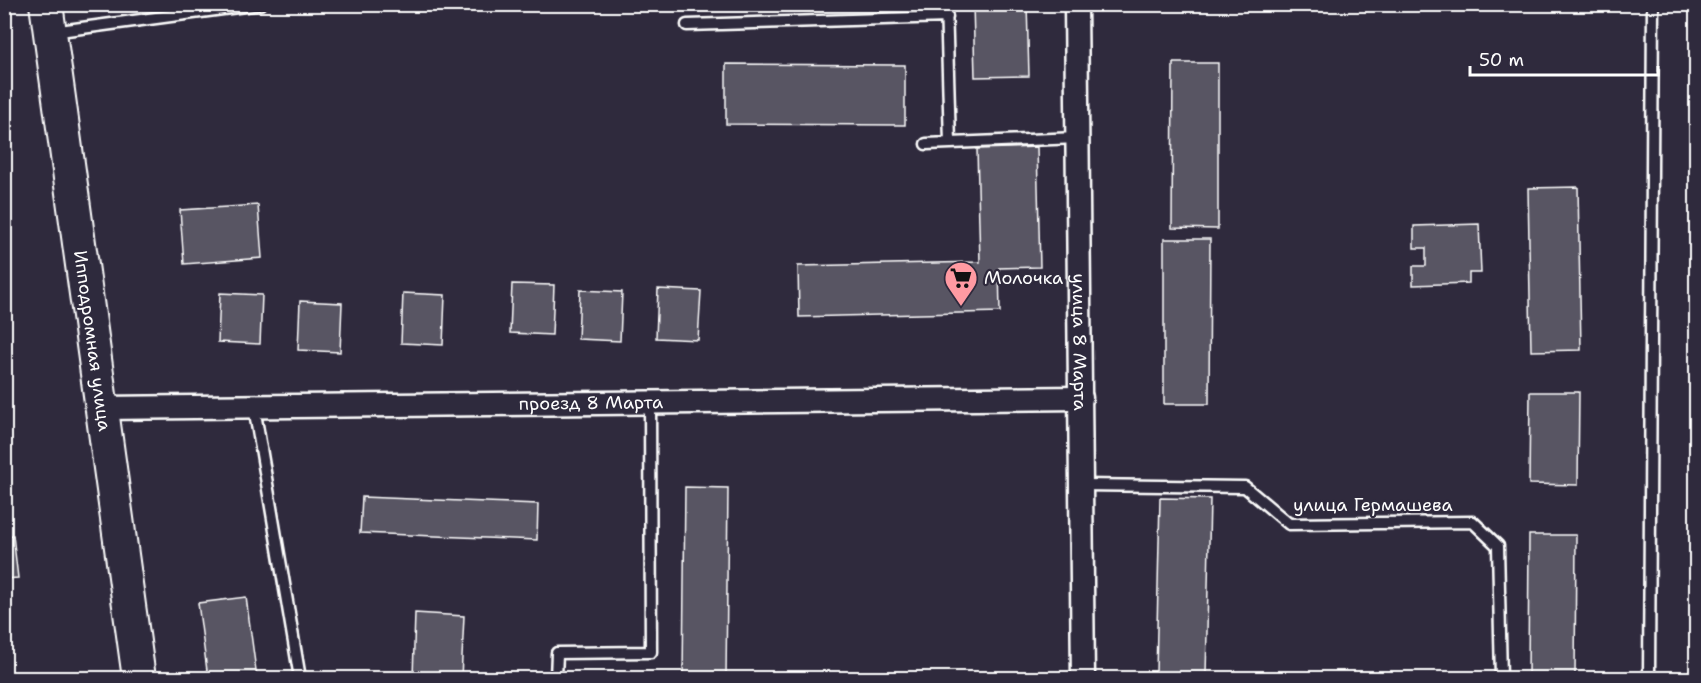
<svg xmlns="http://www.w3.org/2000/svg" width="1701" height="683" font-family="'Shantell Sans',sans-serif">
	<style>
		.building { fill: #595564; stroke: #fff; stroke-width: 1.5 }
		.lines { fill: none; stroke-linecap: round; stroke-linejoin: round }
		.lane-casing { stroke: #fff; stroke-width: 15 }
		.street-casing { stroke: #fff; stroke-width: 27 }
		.secondary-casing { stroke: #fff; stroke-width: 36 }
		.lane { stroke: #2f2a3d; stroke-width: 10 }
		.street { stroke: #2f2a3d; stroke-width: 22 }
		.secondary { stroke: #2f2a3d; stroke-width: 32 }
		.labels { text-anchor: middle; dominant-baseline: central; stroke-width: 4.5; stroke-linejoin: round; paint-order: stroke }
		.poi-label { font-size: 18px; fill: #fff; stroke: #2f2a3d; text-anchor: start }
		.street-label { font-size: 18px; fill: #fff; stroke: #2f2a3d }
	</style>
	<rect width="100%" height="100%" fill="#2f2a3d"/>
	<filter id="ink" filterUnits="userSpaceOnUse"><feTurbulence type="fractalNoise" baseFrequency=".0167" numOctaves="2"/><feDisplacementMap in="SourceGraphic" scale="12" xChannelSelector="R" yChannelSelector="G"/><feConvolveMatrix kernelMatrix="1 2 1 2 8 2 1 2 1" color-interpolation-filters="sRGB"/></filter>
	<g filter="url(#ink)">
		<path class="building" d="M 973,4 L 1027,4 L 1029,76 L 975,77 Z
			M 1173,63 L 1218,63 L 1218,229 L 1172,228 Z
			M 726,64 L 905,65 L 905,125 L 726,124 Z
			M 1037,147 L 1040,267 L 999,268 L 1000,312 L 799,317 L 798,266 L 980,262 L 977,149 Z
			M 1578,187 L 1581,350 L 1531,351 L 1528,188 Z
			M 258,205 L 262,258 L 184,264 L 180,210 Z
			M 1479,224 L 1481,273 L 1469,273 L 1469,283 L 1413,285 L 1413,266 L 1426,266 L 1426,248 L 1414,248 L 1414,226 Z
			M 1164,239 L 1210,239 L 1209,404 L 1164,404 Z
			M 512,284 L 554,285 L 552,335 L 510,333 Z
			M 658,289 L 701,291 L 698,340 L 656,338 Z
			M 580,290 L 622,292 L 620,341 L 578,339 Z
			M 220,293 L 262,295 L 260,344 L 218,342 Z
			M 403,293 L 445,295 L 443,345 L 401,343 Z
			M 300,301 L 342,303 L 340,352 L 298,350 Z
			M 1530,392 L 1579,392 L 1578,485 L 1529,484 Z
			M 685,487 L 728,488 L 726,678 L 598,678 L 598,677 L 683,678 Z
			M 362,497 L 538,504 L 537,540 L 360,533 Z
			M 1160,498 L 1210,499 L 1206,675 L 1156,673 Z
			M 13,535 L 18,578 L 4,579 L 4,536 Z
			M 1529,535 L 1576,535 L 1575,678 L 1528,678 Z
			M 246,597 L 257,678 L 208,678 L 198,603 Z
			M 415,613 L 464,616 L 461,678 L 413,678 Z"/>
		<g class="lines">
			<defs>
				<path id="lane" d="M 946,4 L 950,143
					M 687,25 L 947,17
					M 52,32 L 260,4
					M 926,144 L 1078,138
					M 254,407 L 300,678
					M 1082,485 L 1245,487 L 1289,524 L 1473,522 L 1498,546 L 1501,678
					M 556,678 L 557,653 L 651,652 L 650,402
					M 1649,678 L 1653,4"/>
				<g id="street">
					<path id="s1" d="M 1076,4 L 1083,678"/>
					<path id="s2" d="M 102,408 L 1081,398"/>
				</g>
				<g id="secondary">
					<path id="s3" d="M 46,4 L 139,678"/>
				</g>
			</defs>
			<use href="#lane" class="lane-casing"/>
			<use href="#street" class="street-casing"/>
			<use href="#secondary" class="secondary-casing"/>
			<use href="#lane" class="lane"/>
			<use href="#street" class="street"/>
			<use href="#secondary" class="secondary"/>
		</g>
	</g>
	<defs>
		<symbol id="supermarket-pin" viewBox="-11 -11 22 30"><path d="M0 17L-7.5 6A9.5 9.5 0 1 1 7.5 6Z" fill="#ff9aa2" stroke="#2f2a3d"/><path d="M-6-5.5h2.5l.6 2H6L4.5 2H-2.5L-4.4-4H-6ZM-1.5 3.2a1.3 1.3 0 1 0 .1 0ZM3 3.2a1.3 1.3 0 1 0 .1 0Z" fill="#111"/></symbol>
	</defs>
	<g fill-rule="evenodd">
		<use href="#supermarket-pin" x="942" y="259" width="38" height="52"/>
	</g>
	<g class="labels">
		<g class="poi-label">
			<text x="984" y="278">Молочка</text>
		</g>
		<g class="street-label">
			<text stroke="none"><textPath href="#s3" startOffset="340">Ипподромная улица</textPath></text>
			<text stroke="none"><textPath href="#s1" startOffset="338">улица 8 Марта</textPath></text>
			<text stroke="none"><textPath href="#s2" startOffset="489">проезд 8 Марта</textPath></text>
			<text x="1373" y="505">улица Гермашева</text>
		</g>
	</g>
	<rect width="1701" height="683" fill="none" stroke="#2f2a3d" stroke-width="24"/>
	<rect x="12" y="12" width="1677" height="659" fill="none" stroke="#fff" stroke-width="2" filter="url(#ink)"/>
	<path d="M1470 66v9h188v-9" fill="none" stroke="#ffffff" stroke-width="3"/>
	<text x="1479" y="66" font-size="18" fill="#ffffff" stroke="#2f2a3d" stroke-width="4.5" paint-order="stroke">50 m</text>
</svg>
